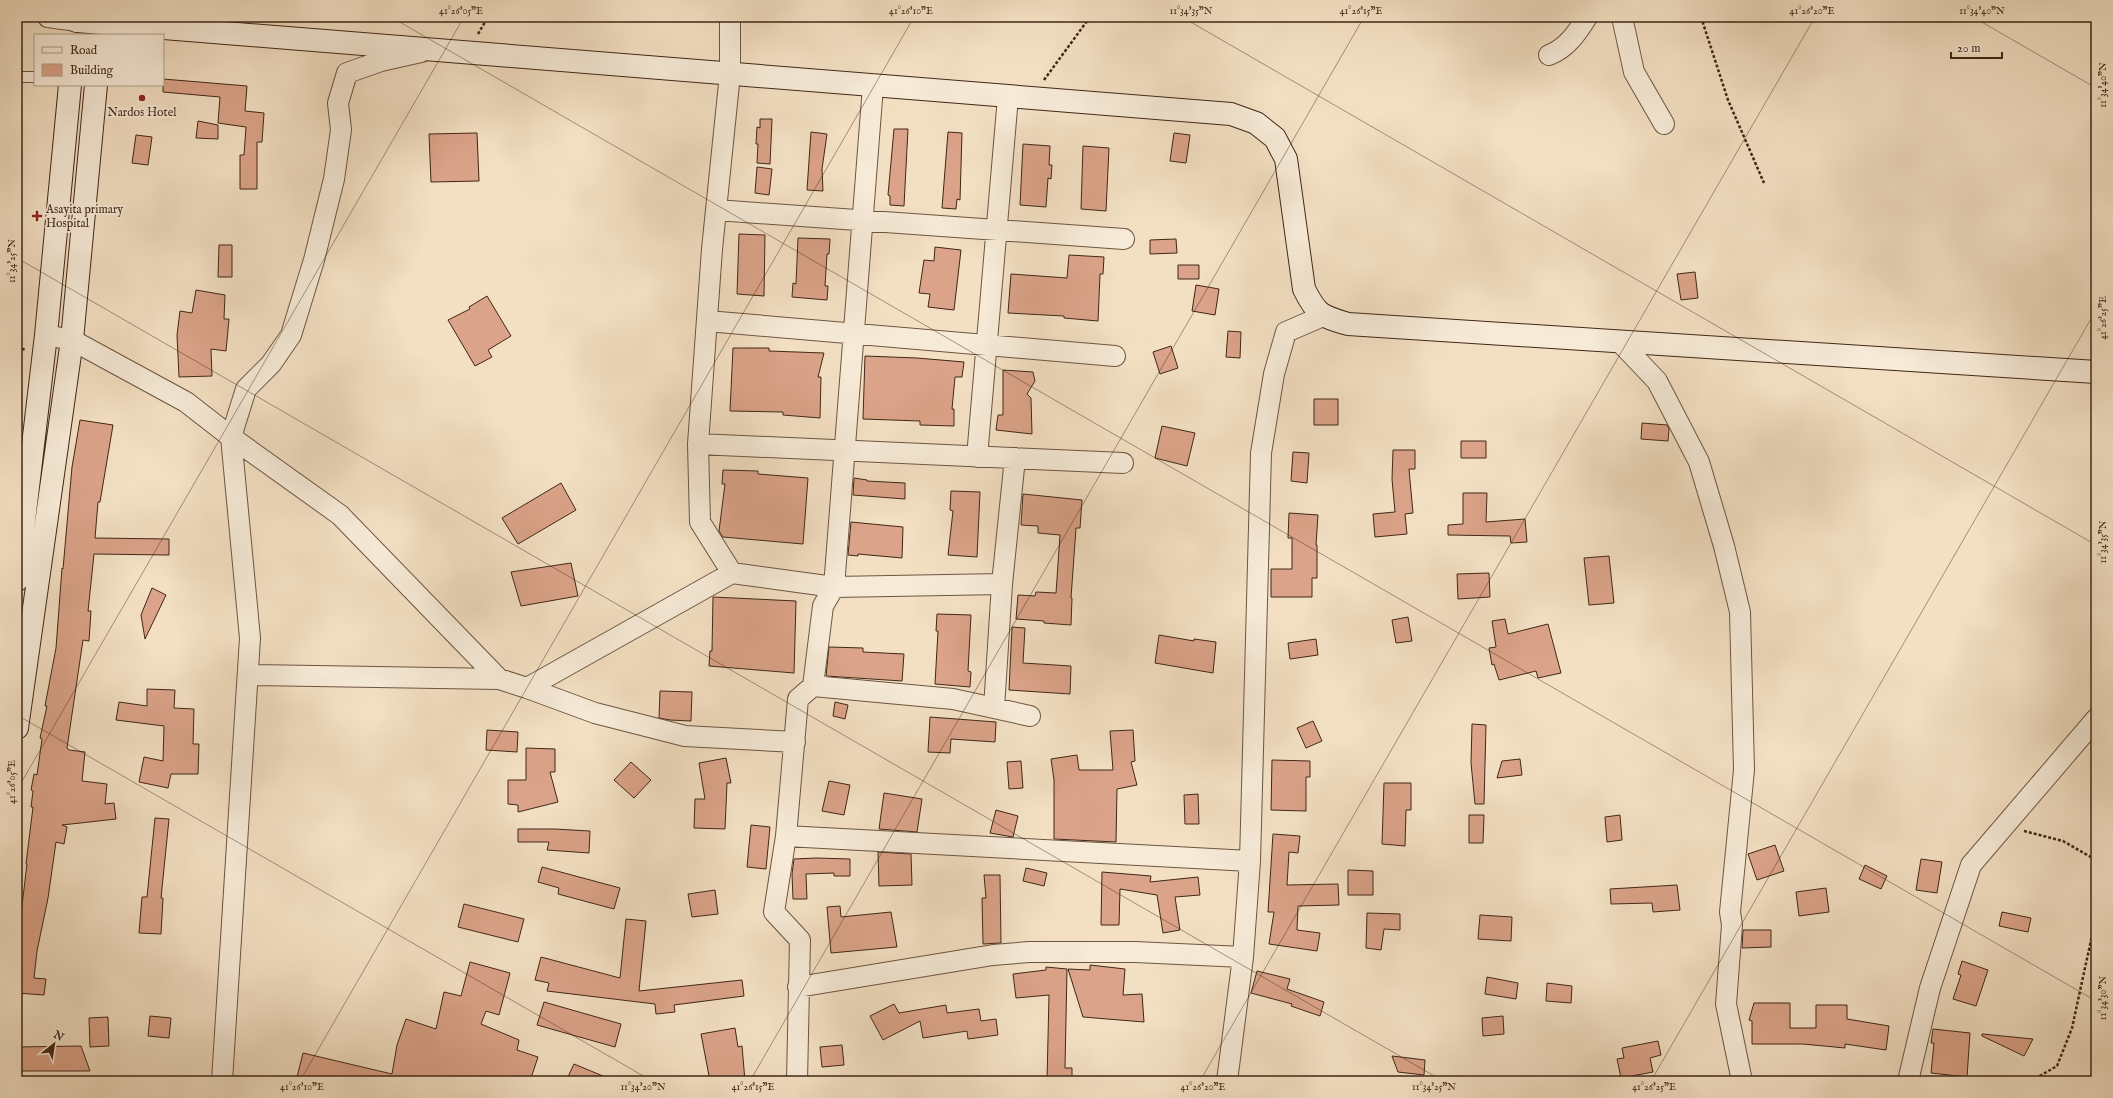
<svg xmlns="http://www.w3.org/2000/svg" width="2113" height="1098" font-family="'IM FELL English',serif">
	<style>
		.building { fill: #dba389; stroke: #402716 }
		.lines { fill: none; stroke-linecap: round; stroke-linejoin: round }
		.lane-casing { stroke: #6d5541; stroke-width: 12 }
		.street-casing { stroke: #6d5541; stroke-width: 22 }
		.secondary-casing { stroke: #402716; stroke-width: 24 }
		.path { stroke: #402716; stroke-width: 2.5; stroke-dasharray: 3 2; stroke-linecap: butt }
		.lane { stroke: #f7ebd8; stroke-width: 10 }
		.street { stroke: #f7ebd8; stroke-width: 20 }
		.secondary { stroke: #f7ebd8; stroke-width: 22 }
		.ticks { fill: none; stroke: #402716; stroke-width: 1; stroke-opacity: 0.45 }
		.poi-dot { fill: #8f2418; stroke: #f7ebd8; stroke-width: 1.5 }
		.labels { text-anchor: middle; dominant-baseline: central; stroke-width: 3.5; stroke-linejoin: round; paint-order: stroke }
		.poi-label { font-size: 12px; fill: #402716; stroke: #f7ebd8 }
		.neatline { fill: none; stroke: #402716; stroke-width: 1.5 }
		.ticks-label { font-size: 10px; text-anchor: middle; fill: #402716 }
	</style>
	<rect width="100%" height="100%" fill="#f3e0c3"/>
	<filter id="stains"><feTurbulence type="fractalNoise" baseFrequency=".005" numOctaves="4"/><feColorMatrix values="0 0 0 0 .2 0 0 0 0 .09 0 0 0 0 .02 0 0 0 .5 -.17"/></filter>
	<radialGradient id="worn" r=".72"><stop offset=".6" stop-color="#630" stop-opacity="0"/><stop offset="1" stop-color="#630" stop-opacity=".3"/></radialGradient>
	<path class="building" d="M 163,79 L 247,86 L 245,111 L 264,113 L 262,142 L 257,142 L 257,189 L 240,189 L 240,155 L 244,155 L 246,127 L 218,123 L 220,97 L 163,92 Z
		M 760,119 L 772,119 L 770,164 L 757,163 L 758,144 L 756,144 L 757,127 L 760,128 Z
		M 198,121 L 218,125 L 218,139 L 196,138 Z
		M 894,129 L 908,129 L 904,206 L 890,205 L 890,196 L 888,195 Z
		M 811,132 L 827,134 L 822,169 L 823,191 L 807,190 Z
		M 948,132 L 962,133 L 960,200 L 957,199 L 956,209 L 942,208 Z
		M 477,133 L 479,181 L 431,182 L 429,134 Z
		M 1174,133 L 1190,135 L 1186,163 L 1170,161 Z
		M 136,135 L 152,137 L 148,165 L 132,163 Z
		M 1023,144 L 1050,146 L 1049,165 L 1052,165 L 1051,179 L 1048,178 L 1046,207 L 1020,205 Z
		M 1083,146 L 1109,148 L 1106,211 L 1081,209 Z
		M 757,167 L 772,169 L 769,195 L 755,193 Z
		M 739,234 L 765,235 L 764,296 L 737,294 Z
		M 798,238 L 830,239 L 829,254 L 827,254 L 825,286 L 828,286 L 827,300 L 792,297 L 793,283 L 796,284 Z
		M 1176,239 L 1177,253 L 1150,254 L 1150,240 Z
		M 219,245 L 232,245 L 232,277 L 218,277 Z
		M 935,247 L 961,250 L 954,310 L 928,307 L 930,294 L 919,293 L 924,260 L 934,261 Z
		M 1069,255 L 1104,257 L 1103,274 L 1100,274 L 1098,321 L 1064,318 L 1064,316 L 1008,313 L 1011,274 L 1067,278 Z
		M 1178,265 L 1199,265 L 1199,279 L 1178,279 Z
		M 1695,272 L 1698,298 L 1681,300 L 1677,274 Z
		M 1196,285 L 1219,289 L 1215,315 L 1192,311 Z
		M 196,290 L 225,295 L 224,319 L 229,319 L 226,351 L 211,349 L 212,376 L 179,377 L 177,335 L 180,311 L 192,313 Z
		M 487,296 L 511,336 L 488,350 L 492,357 L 475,366 L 448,320 L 470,309 L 469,307 Z
		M 1228,331 L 1241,332 L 1240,358 L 1226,357 Z
		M 1171,346 L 1178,368 L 1160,374 L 1153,352 Z
		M 733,348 L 769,348 L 769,351 L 824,353 L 818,377 L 821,377 L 820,418 L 783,415 L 783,412 L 730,411 Z
		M 865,356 L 917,358 L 964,362 L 962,377 L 955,377 L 952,409 L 954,409 L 954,426 L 920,425 L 920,421 L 863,419 Z
		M 1003,370 L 1033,372 L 1035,381 L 1027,394 L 1031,398 L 1032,434 L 996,430 L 998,415 L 1003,415 Z
		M 1314,399 L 1338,399 L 1338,425 L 1314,425 Z
		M 80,420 L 113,425 L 100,502 L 98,502 L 95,538 L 169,539 L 169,555 L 94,554 L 88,611 L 91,611 L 89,641 L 83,640 L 67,748 L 69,750 L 85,752 L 82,781 L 107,784 L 105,804 L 114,803 L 116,819 L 62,825 L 67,827 L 64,844 L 56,842 L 48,898 L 37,951 L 34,978 L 46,979 L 44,995 L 17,993 L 17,913 L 21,914 L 27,864 L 26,864 L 33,807 L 31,807 L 33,791 L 31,790 L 34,774 L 37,775 L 42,739 L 40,738 L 47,706 L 45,706 L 56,648 L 62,568 L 63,569 L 72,467 Z
		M 1642,423 L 1667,425 L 1669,429 L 1668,441 L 1641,439 Z
		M 1162,426 L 1195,433 L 1187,466 L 1155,458 Z
		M 1461,441 L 1486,441 L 1486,458 L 1461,458 Z
		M 1393,450 L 1415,450 L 1415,469 L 1409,469 L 1413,513 L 1405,514 L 1407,534 L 1375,537 L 1373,514 L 1395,512 L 1392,479 Z
		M 1293,452 L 1309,453 L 1307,483 L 1291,481 Z
		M 723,470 L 758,471 L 758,474 L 808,478 L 803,544 L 723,537 L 719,531 L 725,484 L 722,484 Z
		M 854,478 L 867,480 L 867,481 L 905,483 L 905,499 L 853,495 Z
		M 561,483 L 576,510 L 518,544 L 502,518 Z
		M 951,491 L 980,492 L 977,557 L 948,555 L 953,511 L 950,510 Z
		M 1463,493 L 1487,493 L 1486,522 L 1525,519 L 1527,542 L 1511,543 L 1510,536 L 1448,535 L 1448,525 L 1463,524 Z
		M 1023,494 L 1082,500 L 1080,528 L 1076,528 L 1071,598 L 1072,598 L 1071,625 L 1044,623 L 1044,621 L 1016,619 L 1018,595 L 1035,596 L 1036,592 L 1056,593 L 1060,535 L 1038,533 L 1038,526 L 1021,525 Z
		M 1289,513 L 1318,515 L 1316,545 L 1317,545 L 1317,578 L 1312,578 L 1312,597 L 1271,597 L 1271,569 L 1292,569 L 1292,538 L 1288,538 Z
		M 851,522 L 903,527 L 902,558 L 858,554 L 858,556 L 848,555 Z
		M 1609,556 L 1614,603 L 1589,605 L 1584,558 Z
		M 571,563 L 578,596 L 521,606 L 511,572 Z
		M 1489,573 L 1490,597 L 1458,599 L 1457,574 Z
		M 152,588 L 166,595 L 145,639 L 141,615 Z
		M 713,597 L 796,601 L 794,673 L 709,666 L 710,651 L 712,651 Z
		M 937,614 L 971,615 L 968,671 L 971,672 L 970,687 L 935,684 L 938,631 L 936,631 Z
		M 1408,617 L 1412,641 L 1396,643 L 1392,620 Z
		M 1505,619 L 1508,634 L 1548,624 L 1561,673 L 1538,678 L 1536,671 L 1499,680 L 1494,664 L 1492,665 L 1489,648 L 1496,647 L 1492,621 Z
		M 1012,627 L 1025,628 L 1023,663 L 1071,666 L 1070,694 L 1009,690 Z
		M 1159,635 L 1194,641 L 1194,639 L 1216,642 L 1213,673 L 1155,663 Z
		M 1316,639 L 1318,655 L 1290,659 L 1288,643 Z
		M 829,647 L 863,648 L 863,652 L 904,654 L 902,681 L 826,676 Z
		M 147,689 L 175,690 L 174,708 L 194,709 L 193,744 L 199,744 L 198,774 L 171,774 L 168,788 L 139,782 L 144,757 L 163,761 L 164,726 L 116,720 L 119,702 L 147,706 Z
		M 660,691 L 692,692 L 691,721 L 670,720 L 659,718 Z
		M 835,702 L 848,705 L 845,719 L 833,716 Z
		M 930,717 L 996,722 L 995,742 L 951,739 L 950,753 L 928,752 Z
		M 1313,721 L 1322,741 L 1306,748 L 1297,728 Z
		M 1472,724 L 1486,725 L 1484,804 L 1475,804 L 1471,763 Z
		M 487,730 L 518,732 L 517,752 L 486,750 Z
		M 1133,730 L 1135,761 L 1131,762 L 1137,785 L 1117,789 L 1116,842 L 1054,839 L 1054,780 L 1051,759 L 1077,755 L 1079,770 L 1113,770 L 1110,731 Z
		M 526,748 L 555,749 L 555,772 L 550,772 L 558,802 L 518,812 L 518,805 L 508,804 L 508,780 L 526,780 Z
		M 726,758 L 731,783 L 727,783 L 725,829 L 694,828 L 695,799 L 705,799 L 699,763 Z
		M 1520,759 L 1522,775 L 1497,778 L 1502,761 Z
		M 1272,760 L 1310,761 L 1310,777 L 1306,777 L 1306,811 L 1271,810 Z
		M 1021,761 L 1023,788 L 1009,789 L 1007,762 Z
		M 631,762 L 651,780 L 634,798 L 614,780 Z
		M 829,781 L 850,785 L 844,815 L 822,811 Z
		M 1384,783 L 1411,783 L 1411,810 L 1406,810 L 1405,846 L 1382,844 Z
		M 884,793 L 922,799 L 917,832 L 879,829 Z
		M 1198,794 L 1199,824 L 1185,824 L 1184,795 Z
		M 996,810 L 1018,816 L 1013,837 L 990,833 Z
		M 1469,815 L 1484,815 L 1483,843 L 1469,843 Z
		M 1620,815 L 1622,840 L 1607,842 L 1605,817 Z
		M 155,818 L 169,819 L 161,898 L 163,898 L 161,934 L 139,933 L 142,897 L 147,897 Z
		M 751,825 L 770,827 L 766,869 L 747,867 Z
		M 518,829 L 554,829 L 590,831 L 589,853 L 547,850 L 549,842 L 518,842 Z
		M 1273,834 L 1300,836 L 1298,853 L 1289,852 L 1287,885 L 1338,884 L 1339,905 L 1298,906 L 1297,930 L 1320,933 L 1317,951 L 1269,944 L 1274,912 L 1268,912 Z
		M 1775,845 L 1784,871 L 1757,880 L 1748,854 Z
		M 878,852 L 911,854 L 912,885 L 879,886 Z
		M 816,858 L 850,859 L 850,876 L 834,876 L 834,873 L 806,874 L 807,899 L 793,899 L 792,874 L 794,859 Z
		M 1921,859 L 1942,862 L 1937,893 L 1916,890 Z
		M 1865,865 L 1887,876 L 1881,889 L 1859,879 Z
		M 542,867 L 620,888 L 614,909 L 558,894 L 559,888 L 538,882 Z
		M 1026,868 L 1047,873 L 1044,886 L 1023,881 Z
		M 1348,870 L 1373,871 L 1373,895 L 1348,895 Z
		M 1102,872 L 1151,876 L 1150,882 L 1198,877 L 1200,895 L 1175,897 L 1180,930 L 1163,933 L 1157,895 L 1120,889 L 1119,925 L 1101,925 Z
		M 984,875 L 1000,875 L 1001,943 L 983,944 L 982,898 L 986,898 Z
		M 1677,885 L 1680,910 L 1653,912 L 1652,903 L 1611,904 L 1610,889 Z
		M 1826,888 L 1829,912 L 1799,916 L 1796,892 Z
		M 715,890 L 718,914 L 692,917 L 688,894 Z
		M 464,904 L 524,919 L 518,942 L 458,927 Z
		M 840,906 L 841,917 L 891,912 L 897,947 L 831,953 L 827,907 Z
		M 2002,912 L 2031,918 L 2028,932 L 1999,926 Z
		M 1367,913 L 1400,914 L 1400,930 L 1384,929 L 1381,950 L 1366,948 Z
		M 1480,915 L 1512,917 L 1511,941 L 1478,939 Z
		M 626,919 L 646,921 L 639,991 L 742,980 L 744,996 L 674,1005 L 675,1012 L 656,1014 L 655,1004 L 547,991 L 549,983 L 535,980 L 541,957 L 620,978 Z
		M 1743,930 L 1771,930 L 1771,947 L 1742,948 Z
		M 1962,961 L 1988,970 L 1976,1006 L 1953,999 L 1961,975 L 1958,974 Z
		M 470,962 L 510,973 L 499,1015 L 486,1011 L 481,1024 L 519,1040 L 517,1050 L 538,1057 L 530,1081 L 316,1081 L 297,1077 L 303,1053 L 392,1074 L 397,1045 L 406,1019 L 436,1029 L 444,992 L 461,996 Z
		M 1090,965 L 1125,969 L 1123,995 L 1142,994 L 1144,1022 L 1083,1017 L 1068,969 L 1090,970 Z
		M 1046,967 L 1067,969 L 1065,1068 L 1072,1068 L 1072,1081 L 1047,1081 L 1049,995 L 1016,998 L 1013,974 L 1046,970 Z
		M 1257,971 L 1290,979 L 1287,989 L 1324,1002 L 1320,1016 L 1291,1006 L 1292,1004 L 1251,993 Z
		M 1487,977 L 1518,983 L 1516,999 L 1485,994 Z
		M 1547,983 L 1572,986 L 1571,1003 L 1546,1001 Z
		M 544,1002 L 621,1024 L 615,1047 L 537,1025 Z
		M 1754,1003 L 1790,1003 L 1790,1028 L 1816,1028 L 1816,1005 L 1847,1005 L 1847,1019 L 1889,1026 L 1886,1050 L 1845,1044 L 1845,1048 L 1803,1044 L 1752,1044 L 1752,1021 L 1749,1020 Z
		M 894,1004 L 899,1013 L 946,1005 L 947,1013 L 979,1009 L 981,1021 L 996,1019 L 998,1035 L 968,1039 L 967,1031 L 923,1038 L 920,1021 L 883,1040 L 870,1016 Z
		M 150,1016 L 171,1018 L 169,1038 L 148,1036 Z
		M 1503,1016 L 1504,1034 L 1483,1036 L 1482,1018 Z
		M 108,1017 L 109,1046 L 90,1047 L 89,1018 Z
		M 735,1028 L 738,1047 L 742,1046 L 745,1081 L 710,1081 L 701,1034 Z
		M 1933,1029 L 1970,1033 L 1967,1077 L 1931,1073 L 1934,1043 L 1931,1043 Z
		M 1982,1034 L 2033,1039 L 2024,1056 L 1982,1036 Z
		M 1658,1041 L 1661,1055 L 1650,1058 L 1653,1072 L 1621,1078 L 1617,1059 L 1624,1058 L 1622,1048 Z
		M 842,1045 L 844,1065 L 822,1067 L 820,1047 Z
		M 81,1046 L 90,1071 L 17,1071 L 17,1047 Z
		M 1392,1056 L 1425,1060 L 1424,1075 L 1398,1072 Z
		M 574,1064 L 615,1081 L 566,1081 Z"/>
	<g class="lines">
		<defs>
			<path id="lane" d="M 17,77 L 35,77"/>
			<path id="street" d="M 48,17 L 77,21
				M 1622,17 L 1634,72 L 1664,124
				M 421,52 L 381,61 L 347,73 L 338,103 L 341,130 L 334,179 L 314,260 L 291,335 L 271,364 L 246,389 L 231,437 L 340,515 L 499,679 L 527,688 L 732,573 L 700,522 L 698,444 L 712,249 L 730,74 L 730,17
				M 1549,55 C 1567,48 1577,33 1587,17
				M 873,86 L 834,587 L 823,606 L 813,686 L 953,699 L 1030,716
				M 716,210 L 1124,239
				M 707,321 L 1115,356
				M 46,335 L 72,340 L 186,402 L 231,437 L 250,638 L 222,1081
				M 1619,341 L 1657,381 L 1699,462 L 1724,546 L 1740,612 L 1744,770 L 1730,912 L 1732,925 L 1726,1004 L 1742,1081
				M 698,444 L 1123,463
				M 977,457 L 1008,97
				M 732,573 L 834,587 L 1002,584
				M 248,675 L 499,679
				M 527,688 L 595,713 L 685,736 L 795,742
				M 994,708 L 1002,584 L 1015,458
				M 786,836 L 1250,861
				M 798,987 L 993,955 L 1029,952 L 1135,952 L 1243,957
				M 797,1081 L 800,940 L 774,912 L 786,836 L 798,699 L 813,686
				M 1227,1081 L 1243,957 L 1250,861 L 1261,453 L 1274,374 L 1286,332 L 1323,316
				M 1908,1081 L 1930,988 L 1971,865 L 2096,719"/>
			<path id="secondary" d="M 77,21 L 1231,114 L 1256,123 L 1275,138 L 1286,159 L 1304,289 C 1317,315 1321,316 1348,324 L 2096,372
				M 17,580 L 46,335 L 70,85
				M 17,728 L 72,340 L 96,85"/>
		</defs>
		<use href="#lane" class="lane-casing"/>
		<use href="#street" class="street-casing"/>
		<use href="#secondary" class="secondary-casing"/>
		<path class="path" d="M 1701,17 L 1728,100 L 1764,183
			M 478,34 L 488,17
			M 1044,80 L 1090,17
			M 17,347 L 26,350
			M 2024,831 L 2063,841 L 2096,860
			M 2031,1081 L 2057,1066 L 2072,1028 L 2093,931 L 2096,926"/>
		<use href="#lane" class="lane"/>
		<use href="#street" class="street"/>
		<use href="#secondary" class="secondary"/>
	</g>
	<path class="ticks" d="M 391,17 L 2096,1001M 1182,17 L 2096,545M 1973,17 L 2096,88M 17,258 L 1443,1081M 17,715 L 652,1081M 17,790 L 464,17M 300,1081 L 914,17M 750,1081 L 1364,17M 1200,1081 L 1815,17M 1651,1081 L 2096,310"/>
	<g class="poi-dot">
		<circle cx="142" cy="98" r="4"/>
		<path d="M35 210h4v4h4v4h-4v4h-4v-4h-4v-4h4z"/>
	</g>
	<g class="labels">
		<g class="poi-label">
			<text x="142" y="112">Nardos Hotel</text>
			<text x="46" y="209" text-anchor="start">Asayita primary<tspan x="46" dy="14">Hospital</tspan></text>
		</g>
	</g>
	<rect width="2113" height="1098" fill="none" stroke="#f3e0c3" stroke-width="44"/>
	<rect x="34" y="34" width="130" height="52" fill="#f7ebd8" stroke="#ae9d8a"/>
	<rect x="42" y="47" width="20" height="6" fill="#f7ebd8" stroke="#ae9d8a"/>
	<text x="70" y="54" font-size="12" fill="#402716">Road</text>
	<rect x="42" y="64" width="20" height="12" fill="#dba389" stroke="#ae9d8a"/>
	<text x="70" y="74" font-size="12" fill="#402716">Building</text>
	<g transform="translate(54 1044) rotate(30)" stroke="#f7ebd8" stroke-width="3" paint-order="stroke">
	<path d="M0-3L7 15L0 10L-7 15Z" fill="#402716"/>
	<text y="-6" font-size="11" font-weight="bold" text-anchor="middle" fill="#402716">N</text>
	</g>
	<path d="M1951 52v6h51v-6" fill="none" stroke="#402716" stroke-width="2"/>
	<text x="1957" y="52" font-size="12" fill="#402716" stroke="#f7ebd8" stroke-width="3" paint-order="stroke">20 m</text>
	<rect x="22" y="22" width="2069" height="1054" class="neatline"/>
	<g class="ticks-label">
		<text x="461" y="14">41°26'05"E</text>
		<text x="911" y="14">41°26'10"E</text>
		<text x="1191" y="14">11°34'35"N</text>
		<text x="1361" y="14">41°26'15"E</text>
		<text x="1812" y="14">41°26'20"E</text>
		<text x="1982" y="14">11°34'40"N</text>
		<text transform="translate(2102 85) rotate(-90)" y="4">11°34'40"N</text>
		<text transform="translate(11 261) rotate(-90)" y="4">11°34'25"N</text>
		<text transform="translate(2102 318) rotate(-90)" y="4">41°26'25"E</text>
		<text transform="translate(2102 542) rotate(-90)" y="4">11°34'35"N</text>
		<text transform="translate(11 782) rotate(-90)" y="4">41°26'05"E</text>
		<text transform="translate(2102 998) rotate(-90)" y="4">11°34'30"N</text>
		<text x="302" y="1090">41°26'10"E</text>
		<text x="643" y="1090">11°34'20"N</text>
		<text x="753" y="1090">41°26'15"E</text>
		<text x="1203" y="1090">41°26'20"E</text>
		<text x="1434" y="1090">11°34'25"N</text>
		<text x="1654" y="1090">41°26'25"E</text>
	</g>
	<rect width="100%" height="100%" filter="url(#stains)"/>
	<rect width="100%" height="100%" fill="url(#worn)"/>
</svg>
